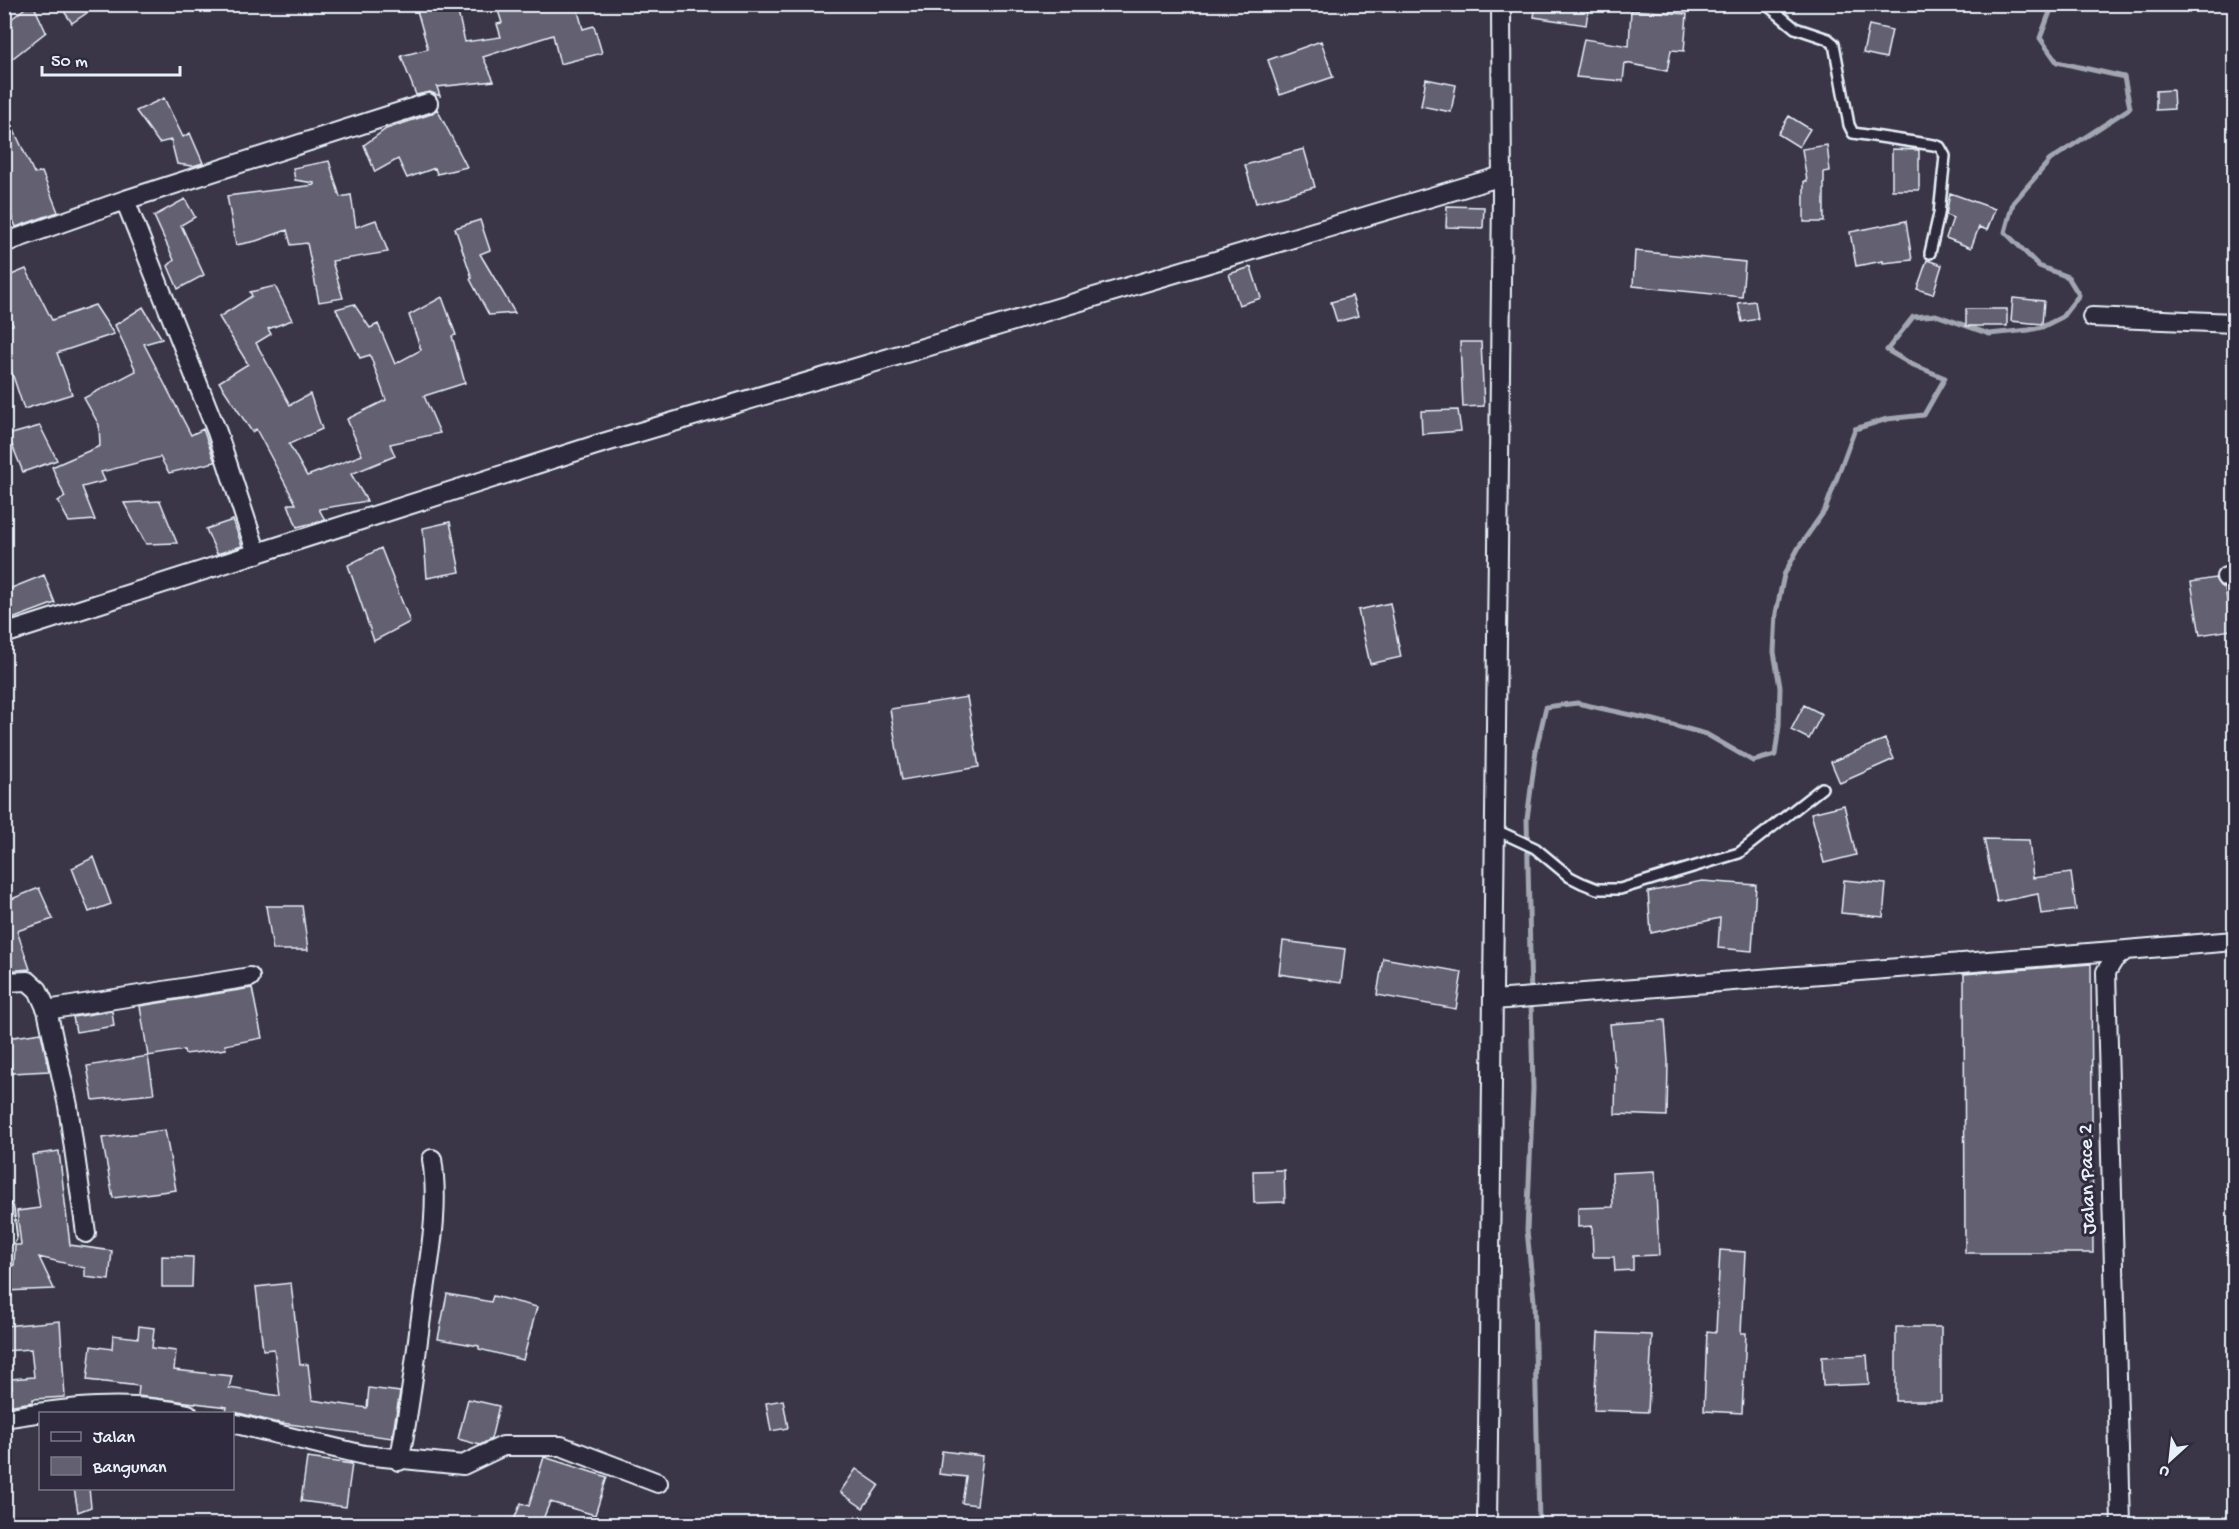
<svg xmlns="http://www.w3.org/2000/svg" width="2239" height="1529" font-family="'Gochi Hand',sans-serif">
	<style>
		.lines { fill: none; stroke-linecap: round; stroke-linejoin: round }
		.stream { stroke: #a2a6b1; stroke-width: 5 }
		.building { fill: #636171; stroke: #e8f1f8; stroke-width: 1.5 }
		.service-casing { stroke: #e8f1f8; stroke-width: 14 }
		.minor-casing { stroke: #e8f1f8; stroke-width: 22 }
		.service { stroke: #2f2a3d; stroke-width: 9 }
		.minor { stroke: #2f2a3d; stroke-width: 18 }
		.labels { text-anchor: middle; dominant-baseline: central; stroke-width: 6; stroke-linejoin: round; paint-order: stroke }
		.street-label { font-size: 21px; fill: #e8f1f8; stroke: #2f2a3d }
	</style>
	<rect width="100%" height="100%" fill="#3a3648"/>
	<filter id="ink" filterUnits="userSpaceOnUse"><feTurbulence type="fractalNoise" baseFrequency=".0167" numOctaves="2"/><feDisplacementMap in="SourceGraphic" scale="12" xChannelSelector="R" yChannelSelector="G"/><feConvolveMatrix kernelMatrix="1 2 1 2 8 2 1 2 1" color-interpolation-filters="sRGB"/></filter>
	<g filter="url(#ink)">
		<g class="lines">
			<path class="stream" d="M 1539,1524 L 1534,1301 L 1527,1230 L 1533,1089 L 1527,819 L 1536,750 L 1546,707 L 1577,703 L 1654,720 L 1706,734 L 1753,761 L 1775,755 L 1779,726 L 1780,687 L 1774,652 L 1776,613 L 1784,575 L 1799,547 L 1825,510 L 1855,429 L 1887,419 L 1924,415 L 1945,378 L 1911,364 L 1887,350 L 1913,317 L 1936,315 L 1989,334 L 2029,330 L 2042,327 L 2062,317 L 2079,295 L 2068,277 L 2039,266 L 2005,232 L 2013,203 L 2050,160 L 2130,108 L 2124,77 L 2057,62 L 2040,38 L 2053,4"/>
		</g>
		<path class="building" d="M 30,4 L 33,4 L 46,32 L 4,65 L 4,25 Z
			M 59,4 L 100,4 L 72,23 Z
			M 435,4 L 456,4 L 465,42 L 501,37 L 497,24 L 502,23 L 496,4 L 576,4 L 583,29 L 594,26 L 602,53 L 560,64 L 553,35 L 483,57 L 494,81 L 437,87 L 440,96 L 430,92 L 416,95 L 401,56 L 428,49 L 416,7 Z
			M 1536,4 L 1589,4 L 1586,25 L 1534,17 Z
			M 1631,10 L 1687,14 L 1684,51 L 1671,50 L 1667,71 L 1625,63 L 1623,81 L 1576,77 L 1584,39 L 1629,46 Z
			M 1869,25 L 1892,30 L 1886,58 L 1863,53 Z
			M 1321,41 L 1333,77 L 1280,95 L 1268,60 Z
			M 1426,79 L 1456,85 L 1451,112 L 1421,106 Z
			M 2173,90 L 2174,109 L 2156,110 L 2156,91 Z
			M 164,98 L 183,137 L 190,133 L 203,163 L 193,166 L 177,164 L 171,140 L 159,143 L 136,111 Z
			M 4,109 L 34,173 L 42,172 L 58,212 L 16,227 L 4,198 Z
			M 437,109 L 467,167 L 437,174 L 435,168 L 407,178 L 398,159 L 375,172 L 364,145 L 386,129 L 431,114 Z
			M 1789,116 L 1810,129 L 1799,147 L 1778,134 Z
			M 1827,145 L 1830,171 L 1824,172 L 1824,222 L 1804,222 L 1804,181 L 1807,181 L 1802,149 Z
			M 1304,149 L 1315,187 L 1256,203 L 1245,165 Z
			M 1892,149 L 1919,150 L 1919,190 L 1892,190 Z
			M 329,161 L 340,197 L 351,195 L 356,227 L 376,220 L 388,252 L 332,261 L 343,298 L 319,302 L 307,243 L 291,245 L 287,230 L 256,241 L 236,245 L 227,196 L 314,185 L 314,183 L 295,180 L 293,168 Z
			M 1950,193 L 1995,209 L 1987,230 L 1979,227 L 1971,248 L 1946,238 L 1953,218 L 1946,215 Z
			M 185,199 L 195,217 L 181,225 L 204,275 L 178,289 L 168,266 L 174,260 L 154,216 Z
			M 1447,206 L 1484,207 L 1483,228 L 1446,227 Z
			M 480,220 L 490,250 L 480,254 L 515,313 L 489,315 L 470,279 L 472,278 L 455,228 Z
			M 1906,221 L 1912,260 L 1883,263 L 1883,261 L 1856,266 L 1850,232 Z
			M 1635,251 L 1745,262 L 1742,297 L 1633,286 Z
			M 1927,260 L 1942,265 L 1933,294 L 1917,289 Z
			M 1251,267 L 1261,298 L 1239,305 L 1229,274 Z
			M 26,269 L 52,320 L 95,305 L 114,334 L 57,353 L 72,394 L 24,409 L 9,364 L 4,366 L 4,327 L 13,325 L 4,308 L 4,278 Z
			M 275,286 L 292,320 L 268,329 L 271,334 L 256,343 L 290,405 L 310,394 L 322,429 L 289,444 L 307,476 L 362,455 L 347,419 L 386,400 L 370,355 L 360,358 L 336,309 L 354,304 L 370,328 L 378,324 L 395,364 L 421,350 L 409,315 L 442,297 L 456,335 L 452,336 L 465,383 L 424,396 L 440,433 L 390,444 L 395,456 L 351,474 L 367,501 L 319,509 L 325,520 L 297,527 L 288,504 L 296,504 L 256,429 L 252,432 L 219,382 L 248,364 L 219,317 L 252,296 L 250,292 Z
			M 1352,296 L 1358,316 L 1337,322 L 1331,302 Z
			M 2013,298 L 2044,301 L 2042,324 L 2011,321 Z
			M 1755,301 L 1758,319 L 1742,322 L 1738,303 Z
			M 143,307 L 162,339 L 144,344 L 191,435 L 203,429 L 215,462 L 169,473 L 160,457 L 101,472 L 105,481 L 82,487 L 95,520 L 69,522 L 58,501 L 65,497 L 52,467 L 100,446 L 99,425 L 84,398 L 136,371 L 115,325 Z
			M 1966,309 L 2007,309 L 2007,326 L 1966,326 Z
			M 1460,342 L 1481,342 L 1484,406 L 1463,407 Z
			M 1458,410 L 1461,431 L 1422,434 L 1421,411 Z
			M 40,426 L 57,460 L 23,472 L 8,435 Z
			M 160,501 L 177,543 L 146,544 L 124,503 Z
			M 233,520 L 242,546 L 217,554 L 206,529 Z
			M 450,522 L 460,572 L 427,578 L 423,528 Z
			M 381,548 L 410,622 L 374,641 L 348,565 Z
			M 44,575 L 55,603 L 4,622 L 4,591 Z
			M 2215,578 L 2220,586 L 2225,588 L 2232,630 L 2200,635 L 2191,582 Z
			M 1390,603 L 1401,657 L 1370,664 L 1358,610 Z
			M 967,697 L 979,767 L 902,780 L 890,709 Z
			M 1804,705 L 1822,714 L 1809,739 L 1791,730 Z
			M 1885,739 L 1894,759 L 1840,783 L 1831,762 Z
			M 1844,805 L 1856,855 L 1824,863 L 1811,813 Z
			M 1984,839 L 2029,840 L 2033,878 L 2071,873 L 2076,910 L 2041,914 L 2038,894 L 1997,902 Z
			M 94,857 L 111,904 L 89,912 L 72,868 Z
			M 1844,880 L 1886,884 L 1883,917 L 1841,913 Z
			M 1702,881 L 1756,885 L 1752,951 L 1718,948 L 1720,918 L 1651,933 L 1648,892 Z
			M 39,888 L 53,919 L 17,931 L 30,969 L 4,971 L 4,902 Z
			M 266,906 L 302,906 L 308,950 L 273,950 Z
			M 1283,941 L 1345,949 L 1341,983 L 1279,974 Z
			M 1383,958 L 1462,972 L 1456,1009 L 1377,995 Z
			M 2091,964 L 2093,1253 L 1965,1253 L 1964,974 Z
			M 252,988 L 262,1038 L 225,1045 L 226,1049 L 185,1054 L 184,1050 L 148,1056 L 140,1006 Z
			M 112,1011 L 114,1026 L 76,1032 L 73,1017 Z
			M 1665,1020 L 1668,1061 L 1667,1116 L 1615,1114 L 1616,1067 L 1614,1067 L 1610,1024 Z
			M 41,1033 L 49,1071 L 12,1073 L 7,1038 Z
			M 148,1056 L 154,1094 L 93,1100 L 87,1066 Z
			M 165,1130 L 176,1190 L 113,1198 L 102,1138 Z
			M 59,1151 L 70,1245 L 112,1251 L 109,1280 L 85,1277 L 85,1268 L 39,1257 L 54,1289 L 4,1291 L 4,1265 L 14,1265 L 15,1245 L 21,1245 L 17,1211 L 40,1208 L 32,1155 Z
			M 1284,1170 L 1285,1202 L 1254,1203 L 1253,1171 Z
			M 1655,1171 L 1659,1255 L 1633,1256 L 1633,1270 L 1615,1271 L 1614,1257 L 1593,1257 L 1592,1226 L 1578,1227 L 1578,1208 L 1613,1207 L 1612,1173 Z
			M 1720,1250 L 1745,1252 L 1741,1333 L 1746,1333 L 1742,1413 L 1704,1411 L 1707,1331 L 1716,1332 Z
			M 162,1256 L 193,1257 L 192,1287 L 162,1287 Z
			M 291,1283 L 300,1365 L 308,1364 L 312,1400 L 367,1408 L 369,1388 L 400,1392 L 392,1438 L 274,1422 L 235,1412 L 226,1413 L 227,1407 L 138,1396 L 139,1386 L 87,1380 L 91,1346 L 112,1349 L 113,1335 L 138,1338 L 139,1326 L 154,1328 L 152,1348 L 176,1351 L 174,1370 L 232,1376 L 229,1388 L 280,1396 L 274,1349 L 263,1350 L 256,1287 Z
			M 447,1294 L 491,1302 L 493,1296 L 537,1307 L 523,1360 L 479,1349 L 479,1346 L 438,1339 Z
			M 60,1321 L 65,1397 L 33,1399 L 33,1402 L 6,1406 L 4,1388 L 12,1388 L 11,1379 L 34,1377 L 31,1349 L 4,1351 L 4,1326 Z
			M 1896,1327 L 1941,1327 L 1941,1401 L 1896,1401 Z
			M 1598,1333 L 1652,1335 L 1648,1412 L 1594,1410 Z
			M 1867,1355 L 1869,1384 L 1823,1386 L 1822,1357 Z
			M 468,1399 L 499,1406 L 491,1439 L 480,1445 L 458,1439 Z
			M 783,1400 L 788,1428 L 771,1431 L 766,1403 Z
			M 942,1451 L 983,1456 L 977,1505 L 962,1503 L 966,1477 L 939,1474 Z
			M 544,1457 L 607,1477 L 595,1515 L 550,1502 L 541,1524 L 512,1524 L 521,1503 L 529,1506 Z
			M 307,1458 L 352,1464 L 346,1507 L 301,1501 Z
			M 856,1469 L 879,1485 L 863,1508 L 840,1492 Z
			M 74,1488 L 89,1488 L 91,1507 L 78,1512 Z"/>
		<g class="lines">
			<defs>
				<path id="service" d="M 1766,4 L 1795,28 L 1828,39 L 1834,44 L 1849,125 L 1853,133 L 1934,145 L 1940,147 L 1945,156 L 1939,214 L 1930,253
					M 1496,830 L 1535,848 L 1570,877 L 1582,883 L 1597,889 L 1620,889 L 1739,853 L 1822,788"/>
				<path id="minor" d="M 125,200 L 217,432 L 257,554
					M 4,243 L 125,200 L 428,103
					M 2092,317 L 2234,323
					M 2226,577 L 2234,577
					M 4,634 L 596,445 L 1502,176
					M 4,982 L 28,981 L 38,990 L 47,1010 L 68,1106 L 86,1233
					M 1494,1000 L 2126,950
					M 47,1010 L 250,977
					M 4,1211 L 7,1236
					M 4,1418 C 65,1408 127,1400 188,1414
					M 232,1423 L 364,1455 L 463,1465 L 503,1446 L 561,1446 L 658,1483
					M 399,1461 C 410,1410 415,1361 422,1310 C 429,1259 440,1210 432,1159
					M 1487,1524 L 1502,195 L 1501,4
					M 2121,1524 L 2106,972 L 2114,959 L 2126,950 L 2234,941"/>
			</defs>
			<use href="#service" class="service-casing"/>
			<use href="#minor" class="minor-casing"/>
			<use href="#service" class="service"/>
			<use href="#minor" class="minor"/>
		</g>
	</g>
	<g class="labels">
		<g class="street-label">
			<text transform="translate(2089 1179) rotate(-92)">Jalan Pace 2</text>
		</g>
	</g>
	<rect width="2239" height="1529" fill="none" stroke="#2f2a3d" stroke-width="24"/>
	<rect x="12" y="12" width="2215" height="1505" fill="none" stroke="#e8f1f8" stroke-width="2" filter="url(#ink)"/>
	<rect x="39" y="1412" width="195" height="78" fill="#2f2a3d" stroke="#797a88" stroke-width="1.5"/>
	<rect x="51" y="1432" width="30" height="9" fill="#2f2a3d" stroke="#797a88" stroke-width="1.5"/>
	<text x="93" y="1442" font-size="18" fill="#e8f1f8">Jalan</text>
	<rect x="51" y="1457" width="30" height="18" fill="#636171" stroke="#797a88" stroke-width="1.5"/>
	<text x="93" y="1472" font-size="18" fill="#e8f1f8">Bangunan</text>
	<g transform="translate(2170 1460) rotate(207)" stroke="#2f2a3d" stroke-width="4.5" paint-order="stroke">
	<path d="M0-4.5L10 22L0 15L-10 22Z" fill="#e8f1f8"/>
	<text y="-9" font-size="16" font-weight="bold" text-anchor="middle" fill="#e8f1f8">U</text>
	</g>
	<path d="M42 66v9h138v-9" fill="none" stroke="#e8f1f8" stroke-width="3"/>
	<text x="51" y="66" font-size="18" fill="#e8f1f8" stroke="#2f2a3d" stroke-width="4.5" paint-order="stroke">50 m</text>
</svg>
